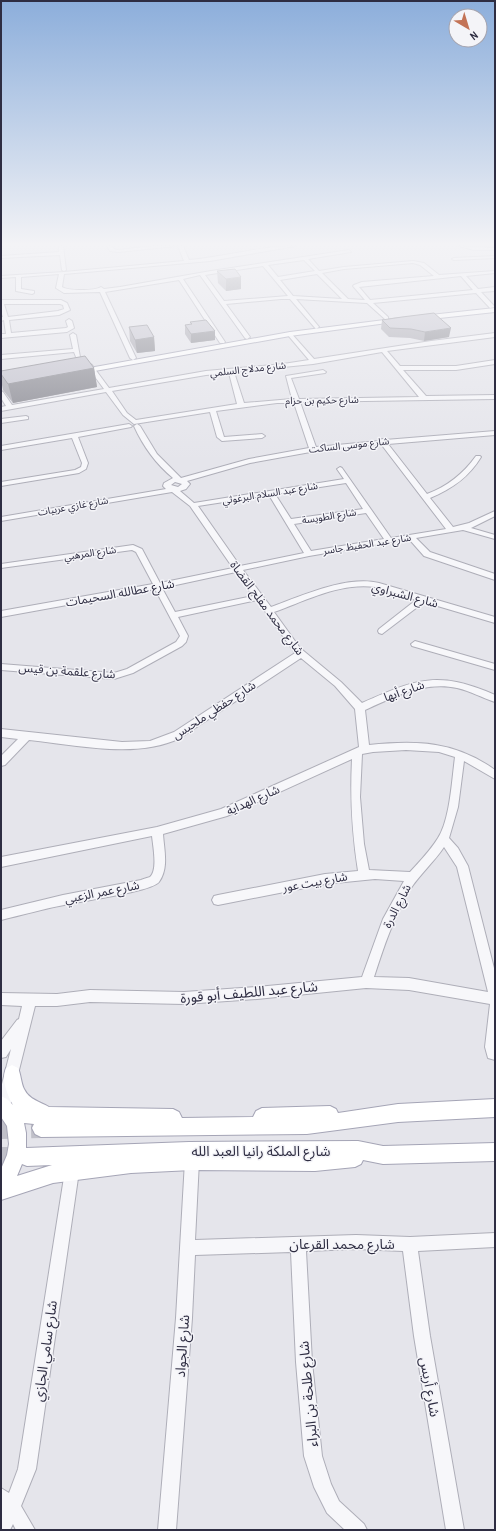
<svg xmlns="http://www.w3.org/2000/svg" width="496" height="1531" font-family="'Archivo Narrow','Noto Sans Arabic',sans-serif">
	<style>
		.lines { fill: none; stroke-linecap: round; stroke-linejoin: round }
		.major-tunnel { stroke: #c0c0c9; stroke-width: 20; stroke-dasharray: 20 10; stroke-linecap: butt }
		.minor-casing { stroke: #aeaeb8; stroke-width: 2 }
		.major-casing { stroke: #a5a5b6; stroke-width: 2 }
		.minor { fill: #f7f7fa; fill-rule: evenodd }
		.major { fill: #fff; fill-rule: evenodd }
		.wall { fill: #a8a7b0 }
		.shaded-wall { fill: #888890 }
		.building { fill: #c3c2cd; stroke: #888890 }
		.labels { text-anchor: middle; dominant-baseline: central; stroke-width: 3; stroke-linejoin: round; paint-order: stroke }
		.far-street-label { font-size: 10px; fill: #2e2d42; stroke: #f4f4f8 }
		.street-label { font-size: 12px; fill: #2e2d42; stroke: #f4f4f8 }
		.near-street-label { font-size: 14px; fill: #2e2d42; stroke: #f4f4f8 }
	</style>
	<rect width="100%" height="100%" fill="#e5e5eb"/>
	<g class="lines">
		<path class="major-tunnel" d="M 1,1129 L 41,1128
			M 1,1157 L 23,1157"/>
		<defs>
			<path id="minor" d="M 59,246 L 63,246 L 66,270 L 64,271 L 62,270 L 60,255 L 1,258 L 1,256 L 59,252 Z
				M 107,246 L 112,246 L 114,249 L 118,250 L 153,246 L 176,246 L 118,252 L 110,251 Z
				M 178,246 L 183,246 L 189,260 C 224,257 260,246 295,246 L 210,261 L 64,274 L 62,287 C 68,291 95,291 101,287 L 104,289 L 120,287 L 211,271 L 349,250 L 351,252 L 308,259 L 319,271 L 344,267 L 413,261 L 424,263 L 439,275 L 495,271 L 495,273 L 466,276 L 478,289 L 495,287 L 495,291 L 481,292 L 495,307 L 490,308 L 476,293 L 373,303 L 388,317 L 388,319 L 386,320 L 367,303 L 296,299 L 319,327 L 316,329 L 290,299 L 281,299 L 226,304 L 250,337 L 247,339 L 245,338 L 200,275 L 183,279 L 225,342 L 224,343 L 220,343 L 179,280 L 105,292 L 136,358 L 133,360 L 130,358 L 100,292 L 64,293 L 56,288 L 59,274 L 21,277 L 21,289 L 34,291 L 34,293 L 32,294 L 16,291 L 16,277 L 1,278 L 1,276 L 64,272 L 184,261 ZM 304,260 L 315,271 L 278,277 L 268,265 ZM 413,263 L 420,265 L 434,276 L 362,282 L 354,285 L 353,286 L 365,300 L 348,299 L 322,273 L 344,269 ZM 263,266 L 288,296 L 224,301 L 205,275 ZM 317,274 L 342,299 L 293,296 L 280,280 ZM 461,276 L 473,290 L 370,300 L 359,287 Z
				M 459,246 L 495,248 L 495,250 L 474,250 Z
				M 495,256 L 495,258 L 454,260 L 452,259 L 454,258 Z
				M 1,300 L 61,300 L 67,303 L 70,310 L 59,315 L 9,320 L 11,333 L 66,328 L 68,327 L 66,321 L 69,319 L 72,321 L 74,328 L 67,332 L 1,338 L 1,334 L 6,334 L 4,320 L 1,321 L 1,317 L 3,317 L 1,311 ZM 4,304 L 60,304 L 63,305 L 64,309 L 58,311 L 8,317 Z
				M 290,332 L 314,359 L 431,341 L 495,333 L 495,337 L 387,351 L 400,366 L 456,366 L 495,360 L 495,364 L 456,370 L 403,370 L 426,396 L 495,395 L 495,399 L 300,402 L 316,447 L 379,441 L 382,439 L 385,440 L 495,431 L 495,435 L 388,444 L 427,494 C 448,486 463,474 476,456 L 480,456 L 481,457 C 469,477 452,489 430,498 L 453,527 L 469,523 L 495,511 L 495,516 L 471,528 L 495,535 L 495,539 L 463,530 L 416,538 L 430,552 L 495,574 L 495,580 L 424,556 L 409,539 L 309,556 L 243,570 L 271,607 C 301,596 347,575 379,583 L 495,617 L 495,623 L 424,602 L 382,634 L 379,633 L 378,631 L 379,629 L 416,600 C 403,596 389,590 375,587 C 341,582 305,601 274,612 L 300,648 L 341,682 L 362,703 C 416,679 438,670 495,695 L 495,702 C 482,698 471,691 457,688 C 424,681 394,697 365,710 L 369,745 C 416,740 455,741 495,770 L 495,779 L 464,761 L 458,807 L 449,838 L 458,848 L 468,866 L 495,972 L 495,1060 L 488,1058 L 485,1047 L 490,1004 L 409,990 L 366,988 L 257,999 L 184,1004 L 90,1002 L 57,1006 L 35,1006 L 10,1106 L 8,1111 L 3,1113 L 1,1112 L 1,1088 L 11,1049 L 6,1057 L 1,1058 L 1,1041 L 17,1020 L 19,1019 L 22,1006 L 1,1005 L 1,993 L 57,994 L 90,990 L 184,992 L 257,987 L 362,977 L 383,919 L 404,881 L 375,879 L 325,884 L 218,905 L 214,904 L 212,900 L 214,896 L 218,895 L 325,874 L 358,871 C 352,832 350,799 352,759 L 227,816 L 163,834 C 164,850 169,868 159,882 C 151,892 80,901 64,905 C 43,909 22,915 1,920 L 1,910 L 63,895 L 141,880 C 143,879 147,878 150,877 C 158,870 153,846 152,836 L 1,867 L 1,857 L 157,827 L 221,809 L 359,747 L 355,709 L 335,686 L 301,658 L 180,738 C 137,759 77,745 29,740 L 5,765 L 1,766 L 1,756 L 18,739 L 1,737 L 1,729 L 122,742 L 150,741 L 174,732 L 295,653 L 257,600 L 178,617 L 188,636 L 186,642 L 182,646 L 133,673 L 114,679 L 1,670 L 1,664 L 114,673 L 127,669 L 176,642 L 180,636 L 155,589 L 1,617 L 1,611 L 153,584 L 136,552 L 132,550 L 1,568 L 1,564 L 133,545 L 142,549 L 160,583 L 233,568 L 190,506 L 172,492 L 1,521 L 1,517 L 166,489 L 163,486 L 164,483 L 173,478 C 156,464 143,446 134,426 L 137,424 L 140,426 L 157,454 L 181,478 L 249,459 L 309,448 L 294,403 L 277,403 L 216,411 L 224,437 L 262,434 L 265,436 L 262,438 L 222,441 L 217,437 L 210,412 L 134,424 L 123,415 L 106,392 L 1,411 L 1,407 L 6,406 L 1,398 L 1,391 L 3,392 L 12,405 L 104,389 L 87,366 L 90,364 L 92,365 L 109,388 L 206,371 L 283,364 L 309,360 L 287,334 ZM 382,352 L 419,397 L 299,399 L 291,378 L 325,373 L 326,372 L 323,370 L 286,376 L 292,399 L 244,403 L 234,372 L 313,364 ZM 229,373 L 237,404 L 136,420 L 127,413 L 112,391 L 206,375 ZM 381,444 L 446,529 L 391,538 L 342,468 L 340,467 L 337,469 L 344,479 L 194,503 L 180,491 L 186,489 L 190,484 L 187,481 L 250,463 L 327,449 ZM 175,482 L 182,484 L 178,487 L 171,485 ZM 346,483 L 363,509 L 291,519 L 275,494 ZM 269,495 L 304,553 L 240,566 L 198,506 ZM 366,513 L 384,539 L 311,551 L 294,524 ZM 236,572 L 253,596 L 175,612 L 162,588 ZM 406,750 L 439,752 L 455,757 C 452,779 450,820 438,838 C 430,851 420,861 410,872 L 369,870 L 364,844 L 360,797 L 362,754 L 373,752 ZM 444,847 L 457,867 L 488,992 L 409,978 L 374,977 C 384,946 394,916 411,888 C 421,873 434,862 444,847 Z
				M 73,333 L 76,335 L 80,357 L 76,357 L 74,352 L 1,359 L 1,355 L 73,349 L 70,335 Z
				M 26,416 L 28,417 L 28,419 L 1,423 L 1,419 Z
				M 129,424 L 132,426 L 131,427 L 78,437 L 88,463 L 86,469 L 79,473 L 1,486 L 1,482 L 75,470 L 81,467 L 82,463 L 72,438 L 1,450 L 1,446 Z
				M 415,641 L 495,664 L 495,670 L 412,646 L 411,644 Z
				M 192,1154 L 197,1156 L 199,1161 L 195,1240 L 356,1235 L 410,1237 L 495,1233 L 495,1247 L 418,1251 L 430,1336 L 464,1530 L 446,1530 L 414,1336 L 403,1251 L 356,1249 L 306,1251 L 312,1362 L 322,1456 L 331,1484 L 339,1501 L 364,1524 L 367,1530 L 345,1530 L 327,1513 L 314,1487 L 304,1456 L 296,1362 L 291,1252 L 195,1255 L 192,1318 L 176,1530 L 158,1530 L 176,1318 L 185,1161 L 187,1156 Z
				M 72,1164 L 77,1166 L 79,1171 L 36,1469 L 21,1506 L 35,1530 L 16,1530 L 13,1524 L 10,1530 L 1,1530 L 1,1488 L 9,1493 L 18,1469 L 65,1171 L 67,1166 Z"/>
			<path id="major" d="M 495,308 L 495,312 L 421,320 L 417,318 L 421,316 Z
				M 400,318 L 404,320 L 402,321 L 290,336 L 78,374 L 74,372 L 78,370 L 290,332 Z
				M 12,1065 L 18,1068 C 21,1075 21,1083 24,1089 C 29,1100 41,1102 49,1107 L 173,1109 L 179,1112 L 182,1118 L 253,1117 L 256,1111 L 262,1108 L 330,1106 L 336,1109 L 338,1113 L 398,1104 L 495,1099 L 495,1117 L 398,1122 L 307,1134 L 41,1137 L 35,1134 L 32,1128 L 34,1124 L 24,1123 L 26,1133 L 26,1148 L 189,1142 L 358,1141 L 383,1146 L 495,1143 L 495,1161 L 383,1164 L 363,1160 L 361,1164 L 355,1167 L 315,1171 L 192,1170 L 131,1173 L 53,1183 L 1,1200 L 1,1169 L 7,1155 L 9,1144 L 7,1126 L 1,1117 L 1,1096 L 7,1099 L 13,1105 C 7,1094 1,1080 6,1068 ZM 22,1164 L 27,1166 L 52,1165 L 17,1176 Z"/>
		</defs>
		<use href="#minor" class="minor-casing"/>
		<use href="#major" class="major-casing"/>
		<use href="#minor" class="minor"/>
		<use href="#major" class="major"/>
	</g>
	<path class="wall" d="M 217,271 L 241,289 L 226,291 L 218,283 Z
		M 382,320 L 449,337 L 424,341 L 410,338 L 389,337 L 381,329 Z
		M 190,322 L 215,340 L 191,343 L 185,334 L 185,325 L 191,325 Z
		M 129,327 L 154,337 L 155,351 L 137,353 L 130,341 Z
		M 94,368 L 97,387 L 13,403 L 3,390 L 1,380 L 1,371 Z"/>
	<path class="shaded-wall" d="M 241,277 L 241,289 L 226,291 L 226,279 Z
		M 451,328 L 449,337 L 424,341 L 425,332 Z
		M 215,331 L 215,340 L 191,343 L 191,334 Z
		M 154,337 L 155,351 L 137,353 L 135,340 Z
		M 94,368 L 97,387 L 13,403 L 8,384 Z"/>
	<path class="building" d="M 235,269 L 241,277 L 226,279 L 217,271 Z
		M 434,313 L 451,328 L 425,332 L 411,329 L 390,328 L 382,320 L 402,317 Z
		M 206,320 L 215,331 L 191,334 L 185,325 L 192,324 L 190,322 Z
		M 147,325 L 154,337 L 135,340 L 129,327 Z
		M 85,356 L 94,368 L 8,384 L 1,374 L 1,371 Z"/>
	<linearGradient id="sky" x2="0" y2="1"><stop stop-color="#8caedb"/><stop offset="0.53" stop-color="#f3f3f6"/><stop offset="1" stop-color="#f3f3f6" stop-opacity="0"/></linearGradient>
	<rect width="496" height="461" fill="url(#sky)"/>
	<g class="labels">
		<g class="far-street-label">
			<text transform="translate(248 369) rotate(-6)">شارع مدلاج السلمي</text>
			<text transform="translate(322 400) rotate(-1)">شارع حكيم بن حزام</text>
			<text transform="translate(349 445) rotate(-6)">شارع موسى الساكت</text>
			<text transform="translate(270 493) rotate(-9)">شارع عبد السلام البرغوثي</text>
			<text transform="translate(73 506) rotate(-10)">شارع غازي عربيات</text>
			<text transform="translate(329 516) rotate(-9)">شارع الطويسة</text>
			<text transform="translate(367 544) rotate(-9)">شارع عبد الحفيظ جاسر</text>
			<text transform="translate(90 553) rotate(-8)">شارع المرهبي</text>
		</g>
		<g class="street-label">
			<text transform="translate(120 593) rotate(-10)">شارع عطالله السحيمات</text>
			<text transform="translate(405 595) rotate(15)">شارع الشبراوي</text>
			<text transform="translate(267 608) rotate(53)">شارع محمد مفلح القضاة</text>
			<text transform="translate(67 671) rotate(4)">شارع علقمة بن قيس</text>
			<text transform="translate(404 691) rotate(-19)">شارع أبها</text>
			<text transform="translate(214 710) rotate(-33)">شارع حفظي ملحيس</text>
			<text transform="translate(253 800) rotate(-24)">شارع الهداية</text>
			<text transform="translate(315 882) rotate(-10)">شارع بيت عور</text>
			<text transform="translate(102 892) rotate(-11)">شارع عمر الزعبي</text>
			<text transform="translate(397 906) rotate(-63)">شارع الدرة</text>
		</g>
		<g class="near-street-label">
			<text transform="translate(249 992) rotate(-5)">شارع عبد اللطيف أبو قورة</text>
			<text x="261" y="1151">شارع الملكة رانيا العبد الله</text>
			<text x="342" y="1244">شارع محمد القرعان</text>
			<text transform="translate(182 1346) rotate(-86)">شارع الجواد</text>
			<text transform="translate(45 1351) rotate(-82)">شارع سامي الجازي</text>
			<text transform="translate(430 1387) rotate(80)">شارع أريس</text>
			<text transform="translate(308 1394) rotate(-95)">شارع طلحة بن البراء</text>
		</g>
	</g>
	<rect width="496" height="1531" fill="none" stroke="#2e2d42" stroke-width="4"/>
	<g transform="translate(468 28) rotate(142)"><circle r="19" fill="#f4f4f8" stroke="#a5a4af"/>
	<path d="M0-3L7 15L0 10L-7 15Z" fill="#c37356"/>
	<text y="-6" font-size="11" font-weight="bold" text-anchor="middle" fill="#2e2d42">N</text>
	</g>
</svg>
